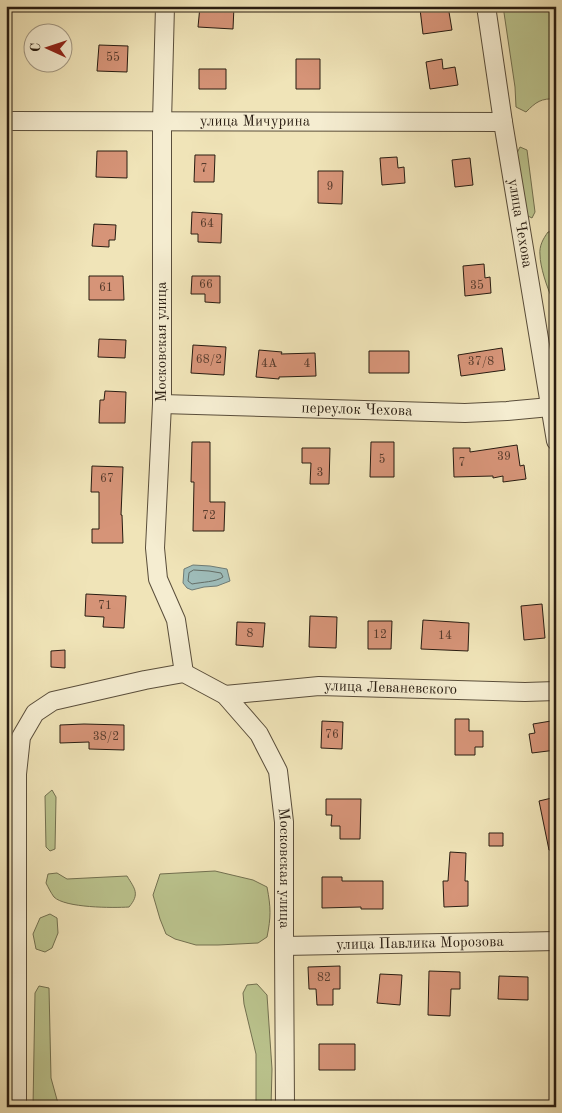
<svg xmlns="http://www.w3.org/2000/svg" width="562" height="1113" font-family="'Old Standard TT',serif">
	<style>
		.green { fill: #bbc48e; stroke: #727050 }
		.water { fill: #9ebcb9; stroke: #6f7c76 }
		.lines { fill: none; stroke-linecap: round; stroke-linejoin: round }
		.shore { stroke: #636c65; stroke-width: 1 }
		.building { fill: #d69478; stroke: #281c11 }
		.minor-casing { stroke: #5a4e3b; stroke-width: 20 }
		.minor { stroke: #f5edd1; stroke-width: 18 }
		.labels { text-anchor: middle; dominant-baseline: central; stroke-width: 4; stroke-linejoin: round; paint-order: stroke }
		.number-label { font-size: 12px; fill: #543a2b }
		.street-label { font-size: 15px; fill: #281c11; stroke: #f5edd1 }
	</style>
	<rect width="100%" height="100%" fill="#f0e4b8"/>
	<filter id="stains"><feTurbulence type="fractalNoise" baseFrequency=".004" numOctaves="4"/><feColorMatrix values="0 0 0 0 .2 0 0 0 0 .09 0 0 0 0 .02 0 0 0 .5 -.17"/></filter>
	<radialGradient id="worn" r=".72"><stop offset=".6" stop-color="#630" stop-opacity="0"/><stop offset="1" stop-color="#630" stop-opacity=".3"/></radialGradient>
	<path class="green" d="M 503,6 L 544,6 L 556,16 L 556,99 C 541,98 536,102 526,112 L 516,107 L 515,87 Z
		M 520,147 L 527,150 L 535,212 L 532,218 L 526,215 L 517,153 Z
		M 556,231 L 556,299 L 552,298 C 547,288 540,266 540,255 C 539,246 543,239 548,232 Z
		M 52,790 L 56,797 L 55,849 L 50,851 L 46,847 L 45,796 Z
		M 215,871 L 253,880 L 267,887 C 271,908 271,917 267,937 L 258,943 L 218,945 L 196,945 L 175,939 L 166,934 L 160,919 L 153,895 L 160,874 Z
		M 57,873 L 67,879 L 127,876 C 135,889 140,894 129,907 C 113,908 65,908 54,897 C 51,893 48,887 46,883 L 48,874 Z
		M 50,914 L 57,918 L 58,933 L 52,948 L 45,952 L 36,949 L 33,934 L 40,918 Z
		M 257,984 L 267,995 L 272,1069 L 271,1107 L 256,1107 L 256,1054 L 244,1004 L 243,993 L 247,985 Z
		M 39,986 L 49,988 L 51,1078 L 59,1107 L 33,1107 L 35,993 Z"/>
	<path class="water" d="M 193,565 L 210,566 L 227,569 L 230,581 L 217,586 L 204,587 L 192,590 L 187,588 L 183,583 L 184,569 Z"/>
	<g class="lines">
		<path class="shore" d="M 194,570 L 209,571 L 221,573 L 223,577 C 216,582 202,582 192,584 L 188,581 L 189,573 Z"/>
	</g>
	<path class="building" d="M 200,6 L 234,6 L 233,29 L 198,27 Z
		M 440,6 L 448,6 L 452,30 L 423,34 L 420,9 Z
		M 99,45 L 128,46 L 127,72 L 97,71 Z
		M 296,59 L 320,59 L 320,89 L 296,89 Z
		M 442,59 L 443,69 L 455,67 L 458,85 L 430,89 L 426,62 Z
		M 199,69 L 226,69 L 226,89 L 199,89 Z
		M 97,151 L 127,151 L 127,178 L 96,177 Z
		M 195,155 L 215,155 L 214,182 L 194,182 Z
		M 397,157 L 398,168 L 404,167 L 405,183 L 382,185 L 380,158 Z
		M 470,158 L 473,185 L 455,187 L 452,160 Z
		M 318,171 L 343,171 L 342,204 L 318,203 Z
		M 192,212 L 222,214 L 221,243 L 198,242 L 198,234 L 191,234 Z
		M 94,224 L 116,225 L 115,240 L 109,240 L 109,247 L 92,246 Z
		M 484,264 L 485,278 L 490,277 L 491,293 L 465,296 L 463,266 Z
		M 89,276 L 123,276 L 124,300 L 89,300 Z
		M 192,276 L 220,276 L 220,303 L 205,302 L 205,294 L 191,294 Z
		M 99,339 L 126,340 L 125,358 L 98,357 Z
		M 193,345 L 226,347 L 224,375 L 191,373 Z
		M 502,348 L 505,370 L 461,376 L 458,355 Z
		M 259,350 L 282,352 L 281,354 L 315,353 L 316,376 L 279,377 L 279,379 L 256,377 Z
		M 369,351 L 409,351 L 409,373 L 369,373 Z
		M 105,391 L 126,392 L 125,423 L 99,423 L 100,400 L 104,400 Z
		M 192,442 L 210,442 L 210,502 L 225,502 L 224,531 L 193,531 L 194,482 L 191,482 Z
		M 371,442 L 394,442 L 394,477 L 370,477 Z
		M 517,445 L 520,466 L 524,465 L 526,479 L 503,482 L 503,476 L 493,478 L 493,476 L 454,477 L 453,448 L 470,448 L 470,452 Z
		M 302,448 L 330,448 L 329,484 L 310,484 L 311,463 L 302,463 Z
		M 92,466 L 123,467 L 121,515 L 122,515 L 123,543 L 92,543 L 92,529 L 99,529 L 99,492 L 91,492 Z
		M 86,594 L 126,596 L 124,628 L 103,627 L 104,617 L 85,616 Z
		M 542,604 L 545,638 L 524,640 L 521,606 Z
		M 310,616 L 337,617 L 336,648 L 309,647 Z
		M 423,620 L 469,623 L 468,651 L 421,649 Z
		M 368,621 L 392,621 L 391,649 L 368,649 Z
		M 237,622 L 265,623 L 263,647 L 236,645 Z
		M 65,650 L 65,668 L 51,667 L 51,651 Z
		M 455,719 L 469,719 L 469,731 L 483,731 L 483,747 L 475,747 L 475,755 L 455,755 Z
		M 322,721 L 343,722 L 342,749 L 321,748 Z
		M 551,721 L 556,750 L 532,753 L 529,734 L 535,733 L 533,724 Z
		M 84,724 L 124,725 L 124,750 L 89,749 L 89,742 L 60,743 L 60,725 Z
		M 556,797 L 556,850 L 549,850 L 539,801 Z
		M 326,799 L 361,799 L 360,839 L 340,839 L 340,826 L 331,826 L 332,815 L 326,815 Z
		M 489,833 L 503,833 L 503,846 L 489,846 Z
		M 450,852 L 466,853 L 465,881 L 468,881 L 468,906 L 444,907 L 443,881 L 448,881 Z
		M 322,877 L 342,877 L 342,881 L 383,881 L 383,909 L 361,909 L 361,907 L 322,908 Z
		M 340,966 L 340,989 L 333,989 L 333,1005 L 317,1005 L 316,989 L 309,989 L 308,967 Z
		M 429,971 L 460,972 L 460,989 L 451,989 L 450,1016 L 428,1015 Z
		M 380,974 L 402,975 L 400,1005 L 377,1003 Z
		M 499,976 L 528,977 L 528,1000 L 498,999 Z
		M 319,1044 L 355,1044 L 355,1070 L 319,1070 Z"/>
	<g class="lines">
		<defs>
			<g id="minor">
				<path d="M 165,6 L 162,122 L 162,404 L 155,548 L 158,579 L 176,620 L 184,673"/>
				<path id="s1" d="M 486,6 L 503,122 L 556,441"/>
				<path id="s2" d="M 6,121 L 503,122"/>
				<path id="s3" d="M 162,404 L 465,413 L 507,411 L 550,407"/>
				<path id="s4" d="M 225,695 L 319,686 L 525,692 L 556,691"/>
				<path id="s5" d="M 284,946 L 556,941"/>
				<path id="s6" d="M 17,1107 L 17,774 L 21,737 L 35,713 L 53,701 L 145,680 L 184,673 L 225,695 L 259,734 L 278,771 L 284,822 L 284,946 L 285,1107"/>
			</g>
		</defs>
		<use href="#minor" class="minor-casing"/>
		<use href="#minor" class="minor"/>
	</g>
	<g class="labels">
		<g class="number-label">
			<text x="113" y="58">55</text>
			<text x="204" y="169">7</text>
			<text x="330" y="187">9</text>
			<text x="207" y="224">64</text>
			<text x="206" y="285">66</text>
			<text x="477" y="286">35</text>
			<text x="106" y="288">61</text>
			<text x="209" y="360">68/2</text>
			<text x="481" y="362">37/8</text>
			<text x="269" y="364">4А</text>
			<text x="307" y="364">4</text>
			<text x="504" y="457">39</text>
			<text x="382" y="460">5</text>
			<text x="462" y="463">7</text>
			<text x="320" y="473">3</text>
			<text x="107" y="479">67</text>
			<text x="209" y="516">72</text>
			<text x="105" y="606">71</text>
			<text x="250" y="634">8</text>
			<text x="380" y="635">12</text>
			<text x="445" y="636">14</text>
			<text x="332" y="735">76</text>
			<text x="106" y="737">38/2</text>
			<text x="324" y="978">82</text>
		</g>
		<g class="street-label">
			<text stroke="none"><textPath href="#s2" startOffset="249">улица Мичурина</textPath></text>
			<text stroke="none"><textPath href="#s1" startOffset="220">улица Чехова</textPath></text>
			<text transform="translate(162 342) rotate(-90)">Московская улица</text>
			<text stroke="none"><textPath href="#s3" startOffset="195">переулок Чехова</textPath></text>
			<text stroke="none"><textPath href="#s4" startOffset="166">улица Леваневского</textPath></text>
			<text stroke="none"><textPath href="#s6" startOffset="791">Московская улица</textPath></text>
			<text stroke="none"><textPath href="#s5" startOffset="136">улица Павлика Морозова</textPath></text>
		</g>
	</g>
	<rect width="562" height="1113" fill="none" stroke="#f0e4b8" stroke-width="25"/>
	<rect x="8" y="8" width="547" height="1098" fill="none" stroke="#281c11" stroke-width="2.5"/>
	<rect x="12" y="12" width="537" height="1088" fill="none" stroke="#281c11"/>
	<g transform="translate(48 48) rotate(273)"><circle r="24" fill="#f5edd1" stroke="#a39984"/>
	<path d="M0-4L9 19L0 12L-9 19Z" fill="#8f2418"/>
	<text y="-8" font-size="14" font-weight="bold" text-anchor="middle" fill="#281c11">С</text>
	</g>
	<rect width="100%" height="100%" filter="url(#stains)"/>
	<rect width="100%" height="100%" fill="url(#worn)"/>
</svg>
